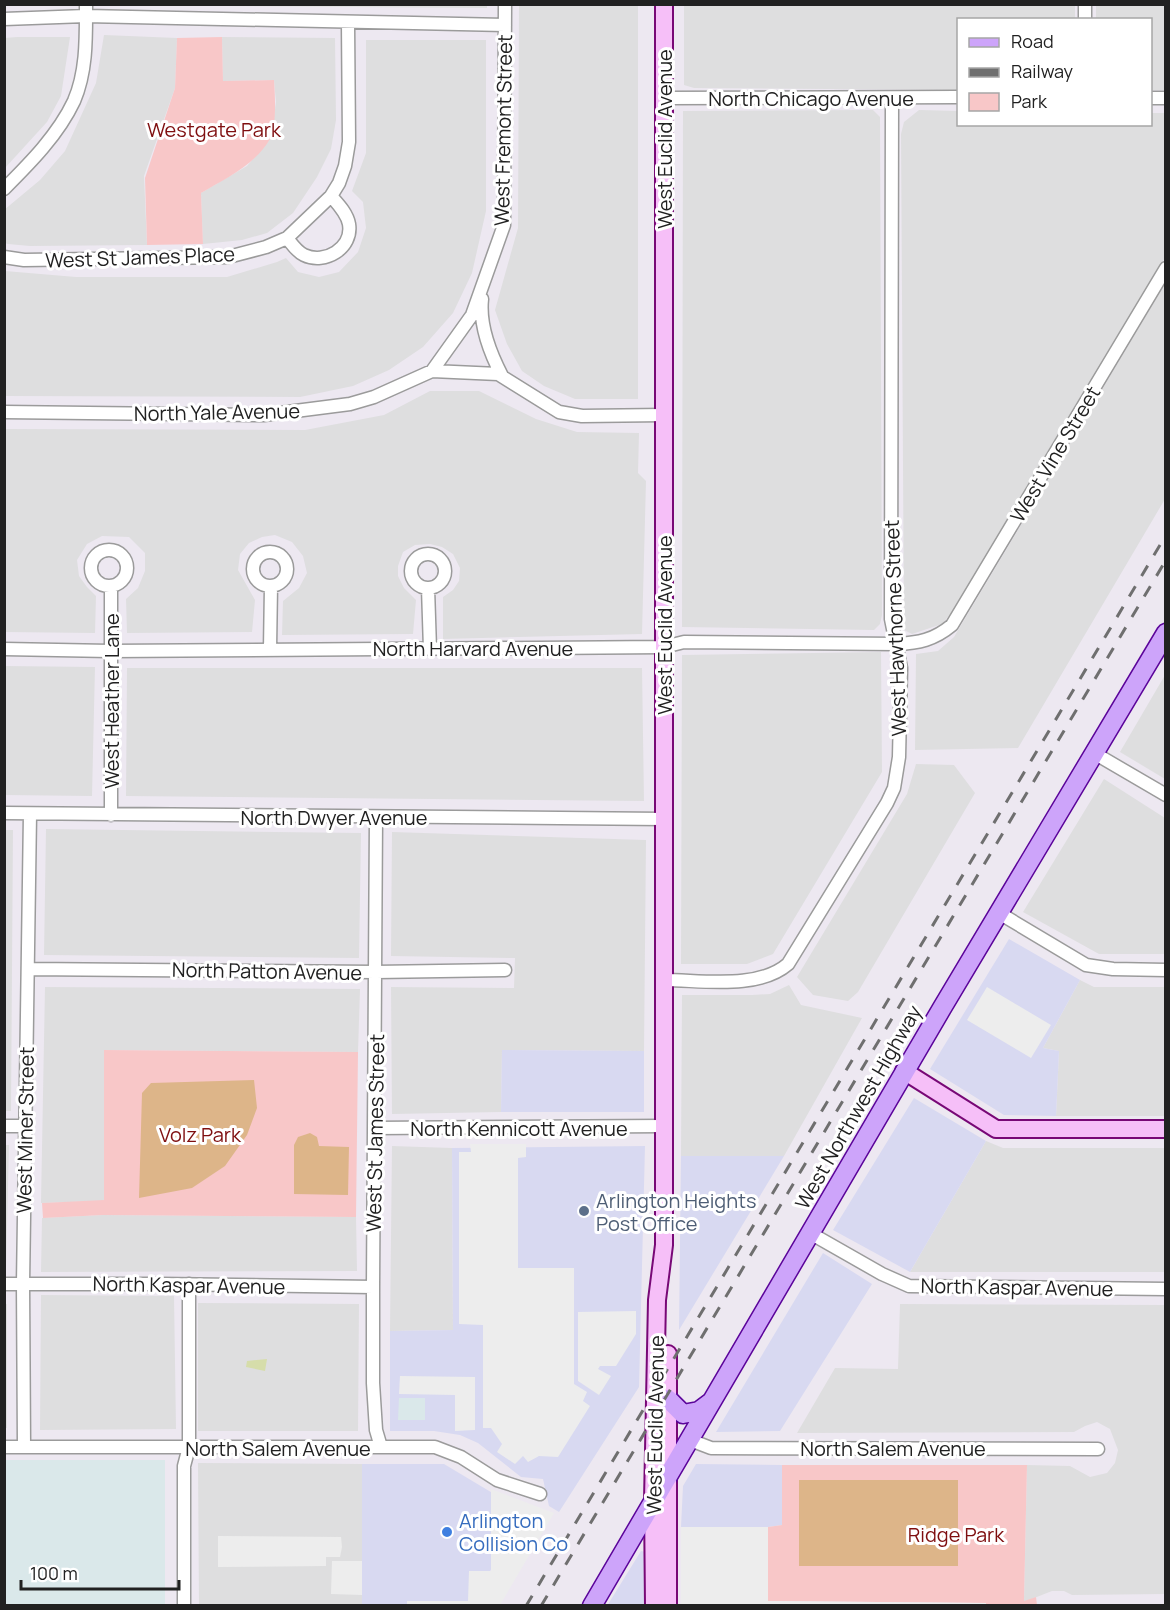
<svg xmlns="http://www.w3.org/2000/svg" width="1170" height="1610" font-family="Manrope,sans-serif">
	<style>
		.residential { fill: #dededf }
		.commercial { fill: #d8d9f1 }
		.industrial { fill: #dae8ea }
		.park { fill: #f8c7c8 }
		.pitch { fill: #ddb589 }
		.parking { fill: #ededed }
		.water { fill: #d6ddaa }
		.lines { fill: none; stroke-linecap: round; stroke-linejoin: round }
		.street-casing { stroke: #9b9b9b; stroke-width: 15 }
		.secondary-casing { stroke: #780876; stroke-width: 20 }
		.primary-casing { stroke: #5b049a; stroke-width: 21 }
		.street { stroke: #fff; stroke-width: 12 }
		.secondary { stroke: #f6bff8; stroke-width: 16 }
		.primary { stroke: #cda4fa; stroke-width: 18 }
		.rail { stroke: #6f6f6f; stroke-width: 3; stroke-dasharray: 12 12; stroke-linecap: butt }
		.service-dot { fill: #5c6f8a; stroke: #fff; stroke-width: 2 }
		.shop-dot { fill: #3f7fe0; stroke: #fff; stroke-width: 2 }
		.labels { text-anchor: middle; dominant-baseline: central; stroke-width: 6; stroke-linejoin: round; paint-order: stroke }
		.street-label { font-size: 20px; fill: #212121; stroke: #fff }
		.park-label { font-size: 20px; fill: #7f0f10; stroke: #fff }
		.service-label { font-size: 20px; fill: #4e5e75; stroke: #fff; text-anchor: start }
		.shop-label { font-size: 20px; fill: #366cbe; stroke: #fff; text-anchor: start }
	</style>
	<rect width="100%" height="100%" fill="#ede8f1"/>
	<path class="residential" d="M 487,4 L 487,8 L 102,5 L 102,4 Z
		M 1075,4 L 1075,19 L 958,20 L 958,90 L 694,88 L 684,85 L 684,5 Z
		M 519,5 L 638,5 L 638,399 L 575,399 L 544,386 L 522,371 L 507,344 L 495,310 L 518,228 Z
		M 1096,5 L 1165,5 L 1165,90 L 1151,90 L 1150,20 L 1096,19 Z
		M 104,35 L 177,38 L 175,88 L 144,176 L 147,245 L 30,246 L 8,244 L 5,243 L 4,210 L 40,180 L 65,151 L 96,83 Z
		M 17,37 L 70,37 L 61,96 L 47,122 L 5,168 L 5,38 Z
		M 222,37 L 335,38 L 336,120 L 331,149 L 317,177 L 293,213 L 267,233 L 242,240 L 203,244 L 201,193 L 247,166 L 271,138 L 276,102 L 274,80 L 223,81 Z
		M 366,40 L 486,40 L 486,211 L 472,273 L 453,313 L 423,347 L 389,370 L 353,386 L 300,397 L 5,396 L 5,271 L 76,277 L 227,277 L 277,262 L 286,258 L 298,272 L 319,277 L 339,272 L 358,252 L 366,228 L 363,202 L 352,191 L 366,153 Z
		M 873,110 L 880,117 L 882,615 L 880,624 L 874,630 L 682,627 L 683,111 Z
		M 919,110 L 958,111 L 958,124 L 1150,124 L 1151,113 L 1165,113 L 1166,256 L 953,611 L 942,624 L 912,634 L 904,630 L 901,134 L 904,122 Z
		M 1165,284 L 1165,499 L 1018,748 L 915,750 L 916,654 L 938,651 L 954,637 Z
		M 430,391 L 479,391 L 536,419 L 577,432 L 639,433 L 638,473 L 646,481 L 642,634 L 443,639 L 443,597 L 453,590 L 459,581 L 460,568 L 453,554 L 442,547 L 430,544 L 415,545 L 403,552 L 398,566 L 398,576 L 404,588 L 416,600 L 413,634 L 282,635 L 283,601 L 299,588 L 307,573 L 303,556 L 292,542 L 275,535 L 262,537 L 249,543 L 240,554 L 238,570 L 255,600 L 252,632 L 127,633 L 126,599 L 138,588 L 145,571 L 145,553 L 129,537 L 102,536 L 87,544 L 77,560 L 79,576 L 87,587 L 96,596 L 95,633 L 5,632 L 5,429 L 305,430 L 384,415 Z
		M 881,652 L 882,772 L 773,954 L 747,964 L 681,964 L 682,655 Z
		M 5,666 L 95,667 L 92,796 L 5,795 Z
		M 127,668 L 642,668 L 644,801 L 126,796 Z
		M 1165,675 L 1166,779 L 1165,779 L 1120,752 Z
		M 916,764 L 954,765 L 975,793 L 858,992 L 848,1001 L 813,995 L 797,977 L 907,794 Z
		M 1104,779 L 1165,818 L 1165,954 L 1099,954 L 1023,912 Z
		M 46,829 L 361,833 L 359,958 L 44,955 Z
		M 5,830 L 13,830 L 11,1111 L 4,1111 Z
		M 392,832 L 646,840 L 644,1051 L 502,1050 L 501,1112 L 392,1114 L 391,987 L 514,988 L 515,958 L 391,956 Z
		M 1080,980 L 1094,987 L 1165,987 L 1165,1116 L 1056,1116 L 1059,1051 L 1043,1048 Z
		M 789,985 L 801,1005 L 862,1018 L 784,1156 L 681,1156 L 682,995 L 752,995 L 770,994 Z
		M 45,987 L 360,989 L 358,1052 L 104,1050 L 104,1201 L 41,1203 Z
		M 986,1141 L 1003,1148 L 1165,1148 L 1165,1272 L 910,1272 Z
		M 4,1145 L 9,1145 L 6,1268 L 4,1268 Z
		M 392,1146 L 452,1148 L 453,1330 L 390,1331 Z
		M 103,1215 L 356,1217 L 357,1271 L 41,1272 L 42,1218 Z
		M 41,1295 L 174,1296 L 176,1429 L 40,1430 Z
		M 198,1303 L 359,1304 L 358,1431 L 198,1431 Z
		M 4,1304 L 7,1304 L 7,1428 L 4,1428 Z
		M 900,1304 L 1165,1305 L 1165,1594 L 1072,1595 L 1064,1591 L 1052,1591 L 1024,1602 L 1027,1465 L 1070,1466 L 1090,1477 L 1107,1473 L 1115,1463 L 1118,1450 L 1110,1429 L 1097,1422 L 1085,1426 L 1074,1432 L 797,1433 L 835,1368 L 898,1369 Z
		M 198,1463 L 362,1464 L 362,1605 L 199,1605 Z"/>
	<path class="commercial" d="M 1009,939 L 1080,980 L 1043,1048 L 1059,1051 L 1056,1116 L 1004,1115 L 930,1069 Z
		M 502,1050 L 644,1051 L 644,1112 L 501,1112 Z
		M 914,1098 L 986,1141 L 910,1272 L 833,1230 Z
		M 645,1146 L 639,1387 L 559,1512 L 549,1506 L 543,1479 L 521,1477 L 478,1443 L 460,1435 L 434,1431 L 390,1431 L 390,1331 L 453,1330 L 452,1148 Z
		M 681,1156 L 784,1156 L 679,1330 Z
		M 823,1253 L 872,1284 L 780,1431 L 716,1432 Z
		M 362,1464 L 444,1464 L 521,1510 L 473,1605 L 362,1605 Z
		M 696,1464 L 782,1465 L 782,1525 L 768,1527 L 681,1527 L 683,1486 Z
		M 641,1551 L 646,1552 L 646,1605 L 607,1606 Z"/>
	<path class="industrial" d="M 399,1398 L 425,1398 L 425,1420 L 398,1420 Z
		M 5,1460 L 165,1460 L 165,1605 L 5,1605 Z"/>
	<path class="park" d="M 222,37 L 223,81 L 274,80 C 275,94 277,126 270,139 C 254,166 226,178 201,193 L 203,244 L 147,245 L 145,178 L 175,88 L 177,38 Z
		M 104,1050 L 358,1052 L 356,1217 L 103,1215 L 43,1218 L 42,1203 L 104,1200 Z
		M 782,1465 L 1027,1465 L 1024,1601 L 1036,1597 L 1037,1605 L 986,1605 L 986,1603 L 768,1601 L 768,1527 L 782,1525 Z"/>
	<path class="pitch" d="M 254,1080 L 257,1108 L 247,1135 L 225,1166 L 192,1188 L 139,1198 L 142,1093 L 151,1083 Z
		M 310,1133 L 317,1137 L 319,1146 L 349,1147 L 348,1195 L 294,1194 L 294,1145 L 298,1137 Z
		M 799,1480 L 958,1480 L 958,1566 L 799,1566 Z"/>
	<path class="parking" d="M 987,987 L 1051,1025 L 1031,1058 L 967,1020 Z
		M 470,1144 L 526,1144 L 526,1157 L 518,1158 L 518,1268 L 574,1268 L 574,1384 L 587,1392 L 583,1401 L 590,1406 L 558,1457 L 539,1456 L 528,1462 L 523,1456 L 515,1464 L 497,1452 L 502,1444 L 491,1428 L 483,1428 L 483,1325 L 459,1324 L 459,1152 L 471,1152 Z
		M 636,1311 L 636,1334 L 616,1366 L 600,1366 L 598,1369 L 611,1376 L 599,1395 L 578,1381 L 578,1312 Z
		M 400,1376 L 475,1377 L 475,1430 L 455,1431 L 455,1395 L 399,1394 Z
		M 491,1489 L 554,1513 L 500,1605 L 407,1605 L 407,1601 L 468,1601 L 469,1571 L 491,1571 Z
		M 681,1527 L 768,1527 L 768,1601 L 986,1603 L 986,1605 L 681,1605 Z
		M 218,1536 L 341,1537 L 342,1547 L 340,1557 L 326,1557 L 326,1566 L 218,1567 Z
		M 332,1561 L 362,1561 L 362,1595 L 331,1594 Z"/>
	<path class="water" d="M 267,1359 L 265,1371 L 246,1367 L 247,1361 Z"/>
	<g class="lines">
		<defs>
			<path id="street" d="M 4,19 L 86,16 L 505,25
				M 1085,20 L 1085,4
				M 664,98 L 958,97
				M 1150,98 L 1166,98
				M 4,189 C 30,163 58,135 74,101 C 87,71 86,37 86,4
				M 287,238 C 292,244 296,251 304,255 C 325,265 353,248 349,224 C 347,213 338,204 331,196
				M 4,257 L 24,260 L 228,257 L 266,247 L 287,238 L 331,196 L 339,183 L 345,166 L 349,142 L 348,23
				M 482,299 C 479,326 490,353 502,376
				M 432,371 L 472,315 L 504,225 L 505,4
				M 4,412 L 264,415 L 350,404 L 374,397 L 432,371 L 498,374 L 559,412 L 582,416 L 664,415
				M91 568a18 18 0 1 1 36 0a18 18 0 1 1-36 0Z
				M253 569a17 17 0 1 1 34 0a17 17 0 1 1-34 0Z
				M411 571a17 17 0 1 1 34 0a17 17 0 1 1-34 0Z
				M 428,588 L 430,649
				M 4,649 L 110,651 L 664,647 L 684,642 L 896,644 C 919,643 934,640 952,625 L 1166,268
				M 270,649 L 271,586
				M 1094,753 L 1166,795
				M 4,813 L 664,819
				M 111,815 L 111,587
				M 376,817 L 373,1287 L 373,1383 L 376,1430 L 381,1447
				M 999,913 L 1086,965 L 1113,969 L 1166,970
				M 28,969 L 376,972 L 505,970
				M 664,980 C 702,980 758,990 788,964 L 887,803 L 894,788 L 899,757 L 901,668 L 891,619 L 892,98
				M 4,1126 L 25,1126
				M 375,1128 L 664,1126
				M 810,1233 L 882,1274 L 909,1286 L 1166,1289
				M 4,1284 L 159,1284 L 373,1287
				M 690,1440 L 711,1448 L 1098,1449
				M 4,1447 L 435,1447 L 461,1457 L 497,1480 L 540,1494
				M 24,1447 L 23,1284 L 30,814
				M 184,1606 L 184,1466 L 189,1447 L 189,1284"/>
			<path id="secondary" d="M 904,1071 L 996,1129 L 1166,1129
				M 668,1354 L 668,1606
				M 654,1606 L 653,1501 L 657,1300 L 664,1245 L 664,4"/>
			<path id="primary" d="M 668,1399 L 683,1414 L 699,1411 L 711,1402
				M 592,1606 L 942,1008 L 1166,633"/>
		</defs>
		<use href="#street" class="street-casing"/>
		<use href="#secondary" class="secondary-casing"/>
		<use href="#primary" class="primary-casing"/>
		<use href="#street" class="street"/>
		<use href="#secondary" class="secondary"/>
		<use href="#primary" class="primary"/>
		<path class="rail" d="M 526,1606 L 1166,535
			M 541,1606 L 1166,560"/>
	</g>
	<circle class="service-dot" cx="584" cy="1211" r="6"/>
	<circle class="shop-dot" cx="447" cy="1532" r="6"/>
	<g class="labels">
		<g class="street-label">
			<text x="811" y="98">North Chicago Avenue</text>
			<text transform="translate(503 130) rotate(-89)">West Fremont Street</text>
			<text transform="translate(664 139) rotate(-90)">West Euclid Avenue</text>
			<text transform="translate(140 257) rotate(-2)">West St James Place</text>
			<text transform="translate(217 412) rotate(-1)">North Yale Avenue</text>
			<text transform="translate(1055 454) rotate(-59)">West Vine Street</text>
			<text transform="translate(664 625) rotate(-90)">West Euclid Avenue</text>
			<text transform="translate(895 628) rotate(-92)">West Hawthorne Street</text>
			<text x="473" y="648">North Harvard Avenue</text>
			<text transform="translate(111 701) rotate(-90)">West Heather Lane</text>
			<text x="334" y="817">North Dwyer Avenue</text>
			<text transform="translate(267 971) rotate(1)">North Patton Avenue</text>
			<text transform="translate(858 1107) rotate(-60)">West Northwest Highway</text>
			<text x="519" y="1128">North Kennicott Avenue</text>
			<text transform="translate(25 1130) rotate(-89)">West Miner Street</text>
			<text transform="translate(375 1133) rotate(-89)">West St James Street</text>
			<text transform="translate(189 1285) rotate(1)">North Kaspar Avenue</text>
			<text transform="translate(1017 1287) rotate(1)">North Kaspar Avenue</text>
			<text transform="translate(655 1425) rotate(-89)">West Euclid Avenue</text>
			<text x="278" y="1448">North Salem Avenue</text>
			<text x="893" y="1448">North Salem Avenue</text>
		</g>
		<g class="park-label">
			<text x="214" y="129">Westgate Park</text>
			<text x="200" y="1134">Volz Park</text>
			<text x="956" y="1534">Ridge Park</text>
		</g>
		<g class="service-label">
			<text x="596" y="1200">Arlington Heights<tspan x="596" dy="23">Post Office</tspan></text>
		</g>
		<g class="shop-label">
			<text x="459" y="1520">Arlington<tspan x="459" dy="23">Collision Co</tspan></text>
		</g>
	</g>
	<rect width="1170" height="1610" fill="none" stroke="#212121" stroke-width="12"/>
	<rect x="957" y="18" width="195" height="108" fill="#ffffff" stroke="#a6a6a6" stroke-width="1.5"/>
	<rect x="969" y="38" width="30" height="9" fill="#cda4fa" stroke="#a6a6a6" stroke-width="1.5"/>
	<text x="1011" y="48" font-size="18" fill="#212121">Road</text>
	<rect x="969" y="68" width="30" height="9" fill="#6f6f6f" stroke="#a6a6a6" stroke-width="1.5"/>
	<text x="1011" y="78" font-size="18" fill="#212121">Railway</text>
	<rect x="969" y="93" width="30" height="18" fill="#f8c7c8" stroke="#a6a6a6" stroke-width="1.5"/>
	<text x="1011" y="108" font-size="18" fill="#212121">Park</text>
	<path d="M21 1580v9h158v-9" fill="none" stroke="#212121" stroke-width="3"/>
	<text x="30" y="1580" font-size="18" fill="#212121" stroke="#ffffff" stroke-width="4.5" paint-order="stroke">100 m</text>
</svg>
